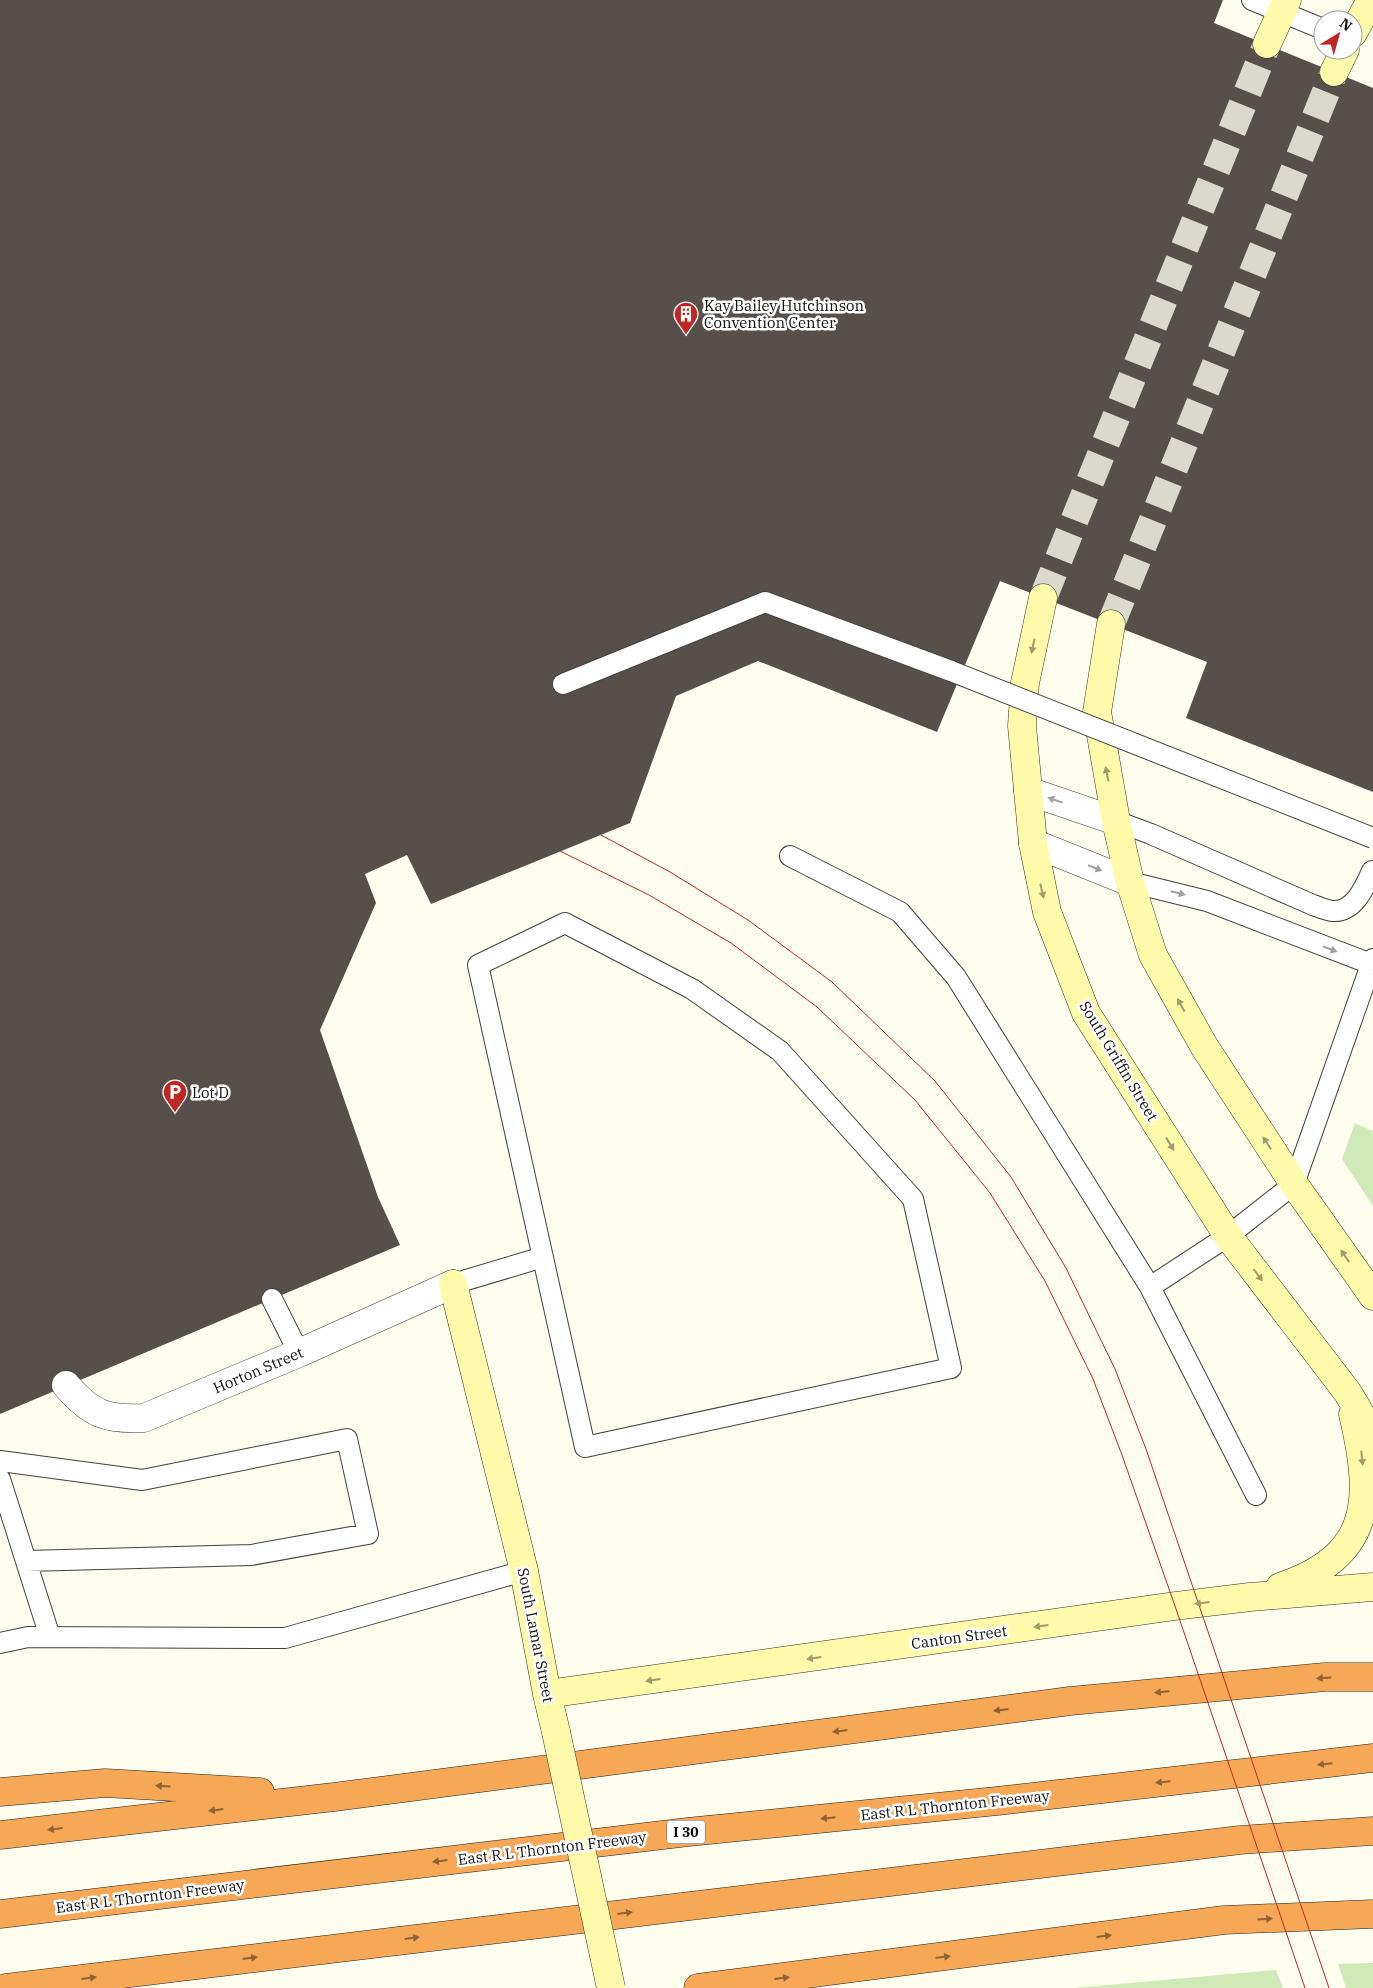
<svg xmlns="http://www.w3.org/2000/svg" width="1373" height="1988" font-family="'IBM Plex Serif',serif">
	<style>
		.green { fill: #cfeab8 }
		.building { fill: #574f4a }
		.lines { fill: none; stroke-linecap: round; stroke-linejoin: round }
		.secondary-tunnel { stroke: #dbd9cc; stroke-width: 28; stroke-dasharray: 28 14; stroke-linecap: butt }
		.lane-casing { stroke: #414141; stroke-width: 22 }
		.street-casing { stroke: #414141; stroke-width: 29 }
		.secondary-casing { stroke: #303030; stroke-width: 29 }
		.highway-casing { stroke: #1f1f1f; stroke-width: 29 }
		.lane { stroke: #fff; stroke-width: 20 }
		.street { stroke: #fff; stroke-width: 28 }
		.secondary { stroke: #fffaa9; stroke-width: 28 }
		.highway { stroke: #f6a856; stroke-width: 28 }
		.tram { stroke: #bf2624; stroke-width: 1 }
		.lane-bridge-casing { stroke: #414141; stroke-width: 22; stroke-linecap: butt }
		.secondary-bridge-casing { stroke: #303030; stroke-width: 29; stroke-linecap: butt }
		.lane-bridge { stroke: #fff; stroke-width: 20 }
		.secondary-bridge { stroke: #fffaa9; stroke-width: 28 }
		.oneway { fill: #9f9c6b }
		.oneway2 { fill: #9f9f9f }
		.oneway3 { fill: #8e6336 }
		.labels { text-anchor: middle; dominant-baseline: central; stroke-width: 5; stroke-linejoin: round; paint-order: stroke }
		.shield { fill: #fff; stroke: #565656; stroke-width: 1 }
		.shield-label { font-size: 14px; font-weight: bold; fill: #0e0e0e }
		.poi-label { font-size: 15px; fill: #0e0e0e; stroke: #fff; text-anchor: start }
		.street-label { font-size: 15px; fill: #0e0e0e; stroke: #fff }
	</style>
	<rect width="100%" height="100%" fill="#fffdee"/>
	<path class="green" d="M 1355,1123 L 1373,1131 L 1373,1206 L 1342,1159 Z
		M 1373,1963 L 1373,1988 L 1346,1988 L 1338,1964 Z
		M 1276,1970 L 1283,1988 L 1074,1988 Z"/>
	<path class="building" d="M 0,0 L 1223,0 L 1214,23 L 1373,88 L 1373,792 L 1186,718 L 1207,662 L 1000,581 L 937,732 L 758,661 L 676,696 L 630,823 L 431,904 L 407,855 L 365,874 L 376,903 L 320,1030 L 378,1197 L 400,1245 L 0,1414 Z"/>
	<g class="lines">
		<path class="secondary-tunnel" d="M 1043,598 L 1267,44
			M 1111,624 L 1334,72"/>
		<defs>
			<path id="lane" d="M 1252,0 L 1323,29
				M 563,684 L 765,602 L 951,671
				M 1116,821 L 1151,834 L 1313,905 C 1319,907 1326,910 1332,911 C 1354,913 1365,887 1372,871
				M 790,856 L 900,912 L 956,977 L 1150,1287 L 1256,1495
				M 1130,882 L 1207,901 L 1371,964
				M 565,923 L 692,989 L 780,1051 L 913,1199 L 951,1368 L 585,1447 L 478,965 Z
				M 453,1284 L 543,1257
				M 1150,1287 L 1228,1236 L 1294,1184 L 1373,959
				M 272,1299 L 299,1353
				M 0,1461 L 142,1480 L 347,1439 L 368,1534 L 251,1555 L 26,1561
				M 0,1479 L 50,1637
				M 0,1643 L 28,1637 L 285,1638 L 524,1571"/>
			<path id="street" d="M 1028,791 L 1116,821
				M 1033,843 L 1130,882
				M 66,1385 C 91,1414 106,1420 144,1418 L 299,1353 L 453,1284"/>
			<path id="secondary" d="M 1353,33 L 1371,0
				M 1267,44 L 1287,0
				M 1334,72 L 1345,50
				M 1043,598 L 1025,683 L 1022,726 L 1033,843 L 1047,912 L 1086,1013 L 1228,1236 L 1348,1393 L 1373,1435
				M 1111,624 L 1097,712 L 1116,821 L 1130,882 L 1153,955 L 1204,1046 L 1294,1184 L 1373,1296
				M 453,1284 L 524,1571 L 547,1694 L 556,1732
				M 1280,1587 C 1373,1556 1373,1499 1353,1414
				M 547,1694 L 1175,1606 L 1250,1597 L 1373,1587"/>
			<path id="highway" d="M 0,1792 L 105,1783 L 260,1792
				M 0,1835 L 334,1797 L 1070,1701 L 1325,1677 L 1373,1677
				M 0,1914 L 688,1832 L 997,1801 L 1373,1758
				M 6,1988 L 1240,1840 L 1373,1831
				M 698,1988 L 1224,1920 L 1373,1914"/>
		</defs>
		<use href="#lane" class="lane-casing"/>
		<use href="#street" class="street-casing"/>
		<use href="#secondary" class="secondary-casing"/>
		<use href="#highway" class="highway-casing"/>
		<use href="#lane" class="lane"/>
		<use href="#street" class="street"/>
		<use href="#secondary" class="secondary"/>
		<use href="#highway" class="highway"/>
		<path class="tram" d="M 601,835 L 670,872 L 748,920 L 832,982 L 935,1081 L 1011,1177 L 1066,1268 L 1115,1369 L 1146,1449 L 1329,1988
			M 560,851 L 649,895 L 731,943 L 817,1007 L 915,1100 L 990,1193 L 1045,1281 L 1093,1379 L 1122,1455 L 1175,1606 L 1305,1988"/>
		<defs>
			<path id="lane-bridge" d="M 951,671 L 1373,838"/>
			<path id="secondary-bridge" d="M 556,1732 L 611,1988"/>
		</defs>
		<use href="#lane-bridge" class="lane-bridge-casing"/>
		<use href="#secondary-bridge" class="secondary-bridge-casing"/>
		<use href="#lane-bridge" class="lane-bridge"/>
		<use href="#secondary-bridge" class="secondary-bridge"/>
	</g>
	<defs><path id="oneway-solid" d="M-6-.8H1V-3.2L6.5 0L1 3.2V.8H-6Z" transform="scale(1.25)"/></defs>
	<g class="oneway">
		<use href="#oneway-solid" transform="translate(1033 646) rotate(102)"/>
		<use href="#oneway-solid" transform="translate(1107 774) rotate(-101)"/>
		<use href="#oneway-solid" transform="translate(1042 891) rotate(77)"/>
		<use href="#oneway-solid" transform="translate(1181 1005) rotate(-119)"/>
		<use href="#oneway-solid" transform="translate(1267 1143) rotate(-123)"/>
		<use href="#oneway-solid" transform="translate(1170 1144) rotate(58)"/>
		<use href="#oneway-solid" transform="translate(1345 1256) rotate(-125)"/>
		<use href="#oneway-solid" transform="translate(1258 1275) rotate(53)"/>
		<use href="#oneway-solid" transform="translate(1362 1458) rotate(84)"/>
		<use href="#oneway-solid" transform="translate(1202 1603) rotate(173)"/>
		<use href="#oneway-solid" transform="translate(1041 1626) rotate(172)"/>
		<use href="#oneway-solid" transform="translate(814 1658) rotate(172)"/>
		<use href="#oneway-solid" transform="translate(653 1680) rotate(172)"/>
	</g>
	<g class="oneway2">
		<use href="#oneway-solid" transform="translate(1055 800) rotate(-161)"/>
		<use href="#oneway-solid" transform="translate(1095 868) rotate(22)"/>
		<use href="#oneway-solid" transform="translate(1178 893) rotate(14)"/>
		<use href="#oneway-solid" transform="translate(1330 949) rotate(21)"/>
	</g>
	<g class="oneway3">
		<use href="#oneway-solid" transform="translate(1324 1678) rotate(177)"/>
		<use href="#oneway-solid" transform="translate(1162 1692) rotate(175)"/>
		<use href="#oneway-solid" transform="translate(1001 1710) rotate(173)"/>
		<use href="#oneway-solid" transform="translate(840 1731) rotate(173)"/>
		<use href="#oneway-solid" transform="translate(1325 1764) rotate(174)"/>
		<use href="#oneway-solid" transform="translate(1163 1782) rotate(174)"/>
		<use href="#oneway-solid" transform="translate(163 1786) rotate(-176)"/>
		<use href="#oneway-solid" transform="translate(216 1810) rotate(173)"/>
		<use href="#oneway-solid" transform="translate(828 1818) rotate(174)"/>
		<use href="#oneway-solid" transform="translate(55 1829) rotate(173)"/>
		<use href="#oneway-solid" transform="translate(440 1861) rotate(173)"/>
		<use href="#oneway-solid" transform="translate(625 1913) rotate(-7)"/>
		<use href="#oneway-solid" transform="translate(1265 1919) rotate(-3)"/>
		<use href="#oneway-solid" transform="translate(1104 1936) rotate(-7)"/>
		<use href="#oneway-solid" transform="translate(412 1938) rotate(-7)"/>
		<use href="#oneway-solid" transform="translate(943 1957) rotate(-7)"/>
		<use href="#oneway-solid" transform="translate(250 1958) rotate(-7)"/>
		<use href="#oneway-solid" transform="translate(89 1978) rotate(-7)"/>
		<use href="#oneway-solid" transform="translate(782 1978) rotate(-7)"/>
	</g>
	<defs>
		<symbol id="building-pin" viewBox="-11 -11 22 30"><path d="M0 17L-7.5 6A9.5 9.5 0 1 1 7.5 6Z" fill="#bf2624" stroke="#fff"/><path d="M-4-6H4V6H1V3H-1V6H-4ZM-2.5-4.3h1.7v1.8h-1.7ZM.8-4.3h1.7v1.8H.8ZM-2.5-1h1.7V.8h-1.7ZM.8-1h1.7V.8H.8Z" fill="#fff"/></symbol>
		<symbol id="parking-pin" viewBox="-11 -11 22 30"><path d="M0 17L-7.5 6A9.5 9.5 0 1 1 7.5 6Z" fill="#bf2624" stroke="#fff"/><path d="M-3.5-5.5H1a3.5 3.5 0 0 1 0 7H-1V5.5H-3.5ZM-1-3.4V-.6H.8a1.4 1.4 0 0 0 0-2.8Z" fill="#fff"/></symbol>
	</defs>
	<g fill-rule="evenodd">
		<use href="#building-pin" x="672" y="300" width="28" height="38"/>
		<use href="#parking-pin" x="161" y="1078" width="28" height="38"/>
	</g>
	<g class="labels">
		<rect class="shield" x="667" y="1820.5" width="38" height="23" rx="4"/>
		<g class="shield-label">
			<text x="686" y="1832">I 30</text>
		</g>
		<g class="poi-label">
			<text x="704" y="305">Kay Bailey Hutchinson<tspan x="704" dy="17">Convention Center</tspan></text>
			<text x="192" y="1092">Lot D</text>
		</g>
		<g class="street-label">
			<text transform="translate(1119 1061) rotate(59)">South Griffin Street</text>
			<text transform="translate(258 1370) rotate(-23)">Horton Street</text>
			<text transform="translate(536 1635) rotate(79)">South Lamar Street</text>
			<text transform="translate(959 1637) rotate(-8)">Canton Street</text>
			<text transform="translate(955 1805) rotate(-6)">East R L Thornton Freeway</text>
			<text transform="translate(552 1848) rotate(-7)">East R L Thornton Freeway</text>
			<text transform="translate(150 1896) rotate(-7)">East R L Thornton Freeway</text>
		</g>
	</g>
	<g transform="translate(1338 35) rotate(37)"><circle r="24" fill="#ffffff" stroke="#9f9f9f"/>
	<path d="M0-4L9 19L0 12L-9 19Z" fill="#bf2624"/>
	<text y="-8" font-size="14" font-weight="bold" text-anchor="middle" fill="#0e0e0e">N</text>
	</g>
</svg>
